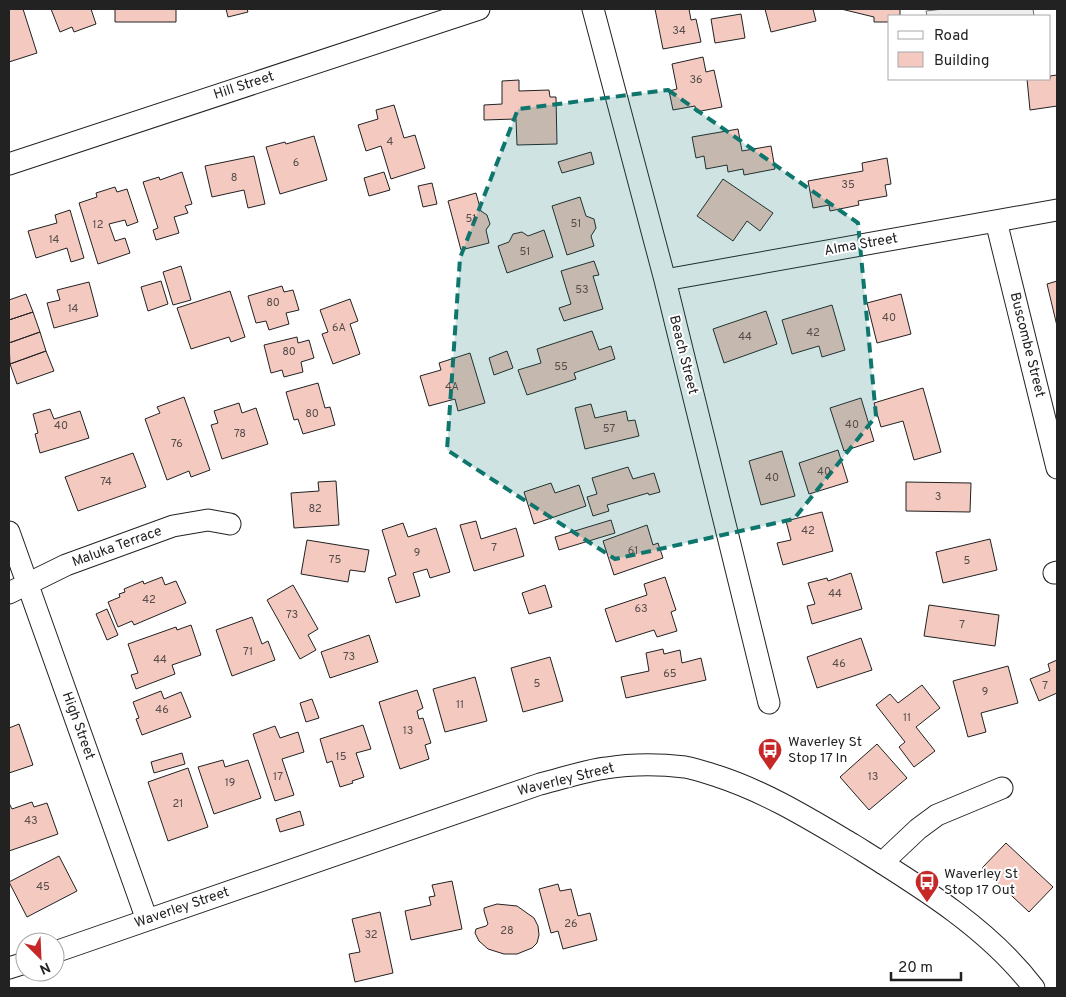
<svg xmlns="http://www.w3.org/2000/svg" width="1066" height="997" font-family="Overpass,sans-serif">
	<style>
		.green { fill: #eee; stroke: #6f6f6f }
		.building { fill: #f3c9c0; stroke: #222 }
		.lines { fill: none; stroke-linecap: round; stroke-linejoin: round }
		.street-casing { stroke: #222; stroke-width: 23 }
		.street { stroke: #fff; stroke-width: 21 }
		.marked { fill: #0f766e; fill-opacity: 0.2; stroke: #0f766e; stroke-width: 4; stroke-dasharray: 10 6; stroke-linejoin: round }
		.labels { text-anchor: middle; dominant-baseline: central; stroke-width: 4; stroke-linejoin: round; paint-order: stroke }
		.number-label { font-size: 11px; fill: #564c4a }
		.street-label { font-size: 14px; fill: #222; stroke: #fff }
		.poi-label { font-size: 14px; fill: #222; stroke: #fff; text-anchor: start }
	</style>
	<rect width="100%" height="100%" fill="#fff"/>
	<path class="green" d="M 943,9 L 1033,9 L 1034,16 L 927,16 L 926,11 Z"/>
	<path class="building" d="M 9,9 L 23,9 L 37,53 L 9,62 Z
		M 51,9 L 91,9 L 96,24 L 74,32 L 72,27 L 60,32 Z
		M 115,9 L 176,9 L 176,22 L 115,22 Z
		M 226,9 L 247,9 L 248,12 L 228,17 Z
		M 655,9 L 689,9 L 691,20 L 696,19 L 701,42 L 663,49 Z
		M 765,9 L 813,9 L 816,21 L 771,32 Z
		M 841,9 L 900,9 L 900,16 L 890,16 L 890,22 L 874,22 L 874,17 Z
		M 741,14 L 745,38 L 715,43 L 711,19 Z
		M 703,57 L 706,72 L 714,70 L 722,107 L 696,112 L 695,106 L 673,110 L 669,91 L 677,89 L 672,64 Z
		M 1057,75 L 1057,106 L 1030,110 L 1027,79 L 1050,79 L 1050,76 Z
		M 519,80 L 519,91 L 549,90 L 550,97 L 556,97 L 557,144 L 517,145 L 516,119 L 484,120 L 484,105 L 502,104 L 502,81 Z
		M 394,105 L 404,138 L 415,135 L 425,168 L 391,179 L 381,146 L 366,151 L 358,125 L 378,119 L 376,110 Z
		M 738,129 L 742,151 L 771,146 L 775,169 L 744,175 L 743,169 L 728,172 L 727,165 L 706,169 L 704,156 L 696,158 L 692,137 Z
		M 314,136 L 327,180 L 280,194 L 266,147 L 285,142 L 286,144 Z
		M 591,152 L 594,164 L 562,173 L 558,162 Z
		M 254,156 L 265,204 L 248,208 L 244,190 L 212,197 L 205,166 Z
		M 887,158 L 891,184 L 885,185 L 887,196 L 858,201 L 859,205 L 830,211 L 829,205 L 813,208 L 808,181 L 863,171 L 862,163 Z
		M 182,172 L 192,204 L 185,206 L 188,213 L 174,217 L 179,233 L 156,240 L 153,230 L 158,228 L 143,182 L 159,177 L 160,180 Z
		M 384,172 L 390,190 L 369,196 L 364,178 Z
		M 723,179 L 773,213 L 760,231 L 747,221 L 733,241 L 697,216 Z
		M 432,183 L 437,204 L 423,207 L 418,186 Z
		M 115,187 L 117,192 L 127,189 L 138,222 L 127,226 L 125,220 L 109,224 L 115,241 L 125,238 L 130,253 L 98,264 L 79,203 L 97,197 L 96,193 Z
		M 476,193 L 481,211 L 487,215 L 490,224 L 486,230 L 489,243 L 461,250 L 448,201 Z
		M 580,197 L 586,216 L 594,219 L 596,228 L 591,236 L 594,246 L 567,255 L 552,206 Z
		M 70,210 L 84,258 L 71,262 L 67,248 L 36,258 L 28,231 L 57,223 L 55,215 Z
		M 544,230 L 553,257 L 507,273 L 498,246 L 509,242 L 513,234 L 522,232 L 528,236 Z
		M 594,261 L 599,275 L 593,276 L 603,309 L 564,321 L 559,308 L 571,304 L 561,271 Z
		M 181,266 L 191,300 L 173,305 L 163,272 Z
		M 161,281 L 168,304 L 148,311 L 141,287 Z
		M 1057,281 L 1057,326 L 1047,284 Z
		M 89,282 L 98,316 L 54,328 L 47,303 L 60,300 L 57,290 Z
		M 282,286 L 284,292 L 293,290 L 299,310 L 286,313 L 289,324 L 269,330 L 266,321 L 256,323 L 248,296 Z
		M 230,291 L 245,337 L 231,342 L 229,337 L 191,349 L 177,308 Z
		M 26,294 L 33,312 L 9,320 L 9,300 Z
		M 901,294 L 911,334 L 877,343 L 867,303 Z
		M 350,299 L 358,321 L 350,324 L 360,354 L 333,364 L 322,334 L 328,332 L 320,310 Z
		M 832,305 L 845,350 L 822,357 L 819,346 L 792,354 L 782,320 Z
		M 766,311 L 777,344 L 724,363 L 713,329 Z
		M 33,312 L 40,332 L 9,343 L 9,320 Z
		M 592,331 L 599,350 L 611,346 L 615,359 L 574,373 L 576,379 L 527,395 L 518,370 L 541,363 L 537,349 Z
		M 40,332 L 46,351 L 10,364 L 9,343 Z
		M 297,337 L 298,343 L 309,340 L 314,358 L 301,362 L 303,372 L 284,377 L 282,370 L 271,373 L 264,345 Z
		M 46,351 L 54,371 L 17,384 L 10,364 Z
		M 507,351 L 513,368 L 494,375 L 489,358 Z
		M 470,353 L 485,403 L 458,411 L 455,399 L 429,406 L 420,376 L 441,370 L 439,363 Z
		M 318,383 L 325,408 L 330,407 L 335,425 L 303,434 L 298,419 L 294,420 L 286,392 Z
		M 923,388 L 941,452 L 914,460 L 903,421 L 881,427 L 874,403 Z
		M 184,397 L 210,470 L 191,477 L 189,471 L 167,480 L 145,419 L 160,413 L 157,407 Z
		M 861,398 L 874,441 L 844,451 L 830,408 Z
		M 239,403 L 242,413 L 256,408 L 268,444 L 222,459 L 211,425 L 218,423 L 214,411 Z
		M 591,404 L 595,418 L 626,411 L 628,421 L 635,420 L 639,436 L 585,449 L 575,408 Z
		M 50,409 L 54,419 L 80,411 L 89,438 L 40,453 L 35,434 L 38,433 L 33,414 Z
		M 838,450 L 848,482 L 809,494 L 799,463 Z
		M 782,451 L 795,496 L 761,505 L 749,461 Z
		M 133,453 L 146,487 L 78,511 L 65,477 Z
		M 628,467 L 633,479 L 654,473 L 660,492 L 649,495 L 648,493 L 607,505 L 609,511 L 593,516 L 587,497 L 597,494 L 592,478 Z
		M 336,481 L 339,525 L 294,528 L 291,493 L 319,491 L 318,482 Z
		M 906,482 L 971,483 L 970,512 L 906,511 Z
		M 551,483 L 555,493 L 579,485 L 586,506 L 534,524 L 524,492 Z
		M 822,512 L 833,551 L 783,565 L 777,543 L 791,540 L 786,521 Z
		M 611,520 L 615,533 L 559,550 L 555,537 Z
		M 476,521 L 481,539 L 516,528 L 524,556 L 474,571 L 460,525 Z
		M 403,523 L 408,537 L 436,528 L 450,572 L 430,578 L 427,569 L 413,573 L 420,596 L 396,603 L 388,578 L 396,575 L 382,530 Z
		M 647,525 L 653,545 L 658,543 L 663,558 L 614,575 L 603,541 Z
		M 990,539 L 997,570 L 943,583 L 936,552 Z
		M 307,540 L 369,550 L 365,572 L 350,570 L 348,582 L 301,574 Z
		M 851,573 L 862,609 L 812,624 L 807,606 L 815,604 L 808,583 L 827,578 L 828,581 Z
		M 162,577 L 165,585 L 176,581 L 186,603 L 134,625 L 132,621 L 118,627 L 108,602 L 120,597 L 119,594 L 125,592 L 124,589 L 143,581 L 144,584 Z
		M 665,577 L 676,610 L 671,612 L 677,631 L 657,637 L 654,630 L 616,642 L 605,609 L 647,595 L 644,584 Z
		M 293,585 L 318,629 L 308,635 L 316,650 L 300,659 L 267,600 Z
		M 545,585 L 552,607 L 529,614 L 522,593 Z
		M 929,605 L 999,615 L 995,646 L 924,636 Z
		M 107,609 L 118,635 L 107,640 L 96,614 Z
		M 252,617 L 262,644 L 268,641 L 275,660 L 232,676 L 216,630 Z
		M 191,625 L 201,655 L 172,665 L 175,674 L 136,689 L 131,675 L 138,673 L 128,644 L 176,627 L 177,630 Z
		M 369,635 L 378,662 L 330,678 L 321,652 Z
		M 861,638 L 872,670 L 817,688 L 807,657 Z
		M 663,649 L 664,654 L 680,650 L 682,663 L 701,658 L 706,680 L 626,698 L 621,677 L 649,671 L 646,653 Z
		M 550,657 L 563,701 L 523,712 L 511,668 Z
		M 1057,660 L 1057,693 L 1039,701 L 1030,679 L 1050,671 L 1048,664 Z
		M 1008,666 L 1018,703 L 981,713 L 986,732 L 968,737 L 953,681 Z
		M 475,677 L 487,721 L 445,732 L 433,689 Z
		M 922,685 L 940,708 L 916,727 L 935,751 L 914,767 L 899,747 L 905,742 L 876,705 L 890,694 L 898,703 Z
		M 417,690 L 423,708 L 417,711 L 419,719 L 423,718 L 431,743 L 425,745 L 429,759 L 400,769 L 379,702 Z
		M 161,691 L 164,699 L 181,692 L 191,717 L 142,735 L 136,719 L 139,718 L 133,702 Z
		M 312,699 L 319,718 L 306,722 L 300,703 Z
		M 19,724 L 33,765 L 9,773 L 9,728 Z
		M 363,725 L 371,749 L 356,753 L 364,777 L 352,781 L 353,783 L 340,787 L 332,761 L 327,763 L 320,739 Z
		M 275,726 L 280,738 L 298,732 L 304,752 L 282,759 L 294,795 L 275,801 L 253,734 Z
		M 877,744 L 907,778 L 869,810 L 840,777 Z
		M 182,753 L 185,764 L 154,773 L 151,762 Z
		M 223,760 L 225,767 L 248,760 L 261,798 L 214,814 L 198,767 Z
		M 188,768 L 208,827 L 168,841 L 148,782 Z
		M 32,802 L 34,807 L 47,803 L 58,834 L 9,851 L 9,803 L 12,809 Z
		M 300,811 L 304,825 L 280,832 L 276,819 Z
		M 1006,843 L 1053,887 L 1029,912 L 982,868 Z
		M 59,856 L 77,891 L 27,917 L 9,882 Z
		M 452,881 L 462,929 L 411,940 L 405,911 L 431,905 L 429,897 L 435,896 L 432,885 Z
		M 558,884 L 560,891 L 571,889 L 578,916 L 590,913 L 597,940 L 563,949 L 558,931 L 551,933 L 539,889 Z
		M 497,904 L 517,906 L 534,918 L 538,926 L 539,935 L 537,943 L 532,948 L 517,954 L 504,954 L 488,949 L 479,941 L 475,933 L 476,929 L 486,926 L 488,924 L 484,911 L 484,908 Z
		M 380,912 L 393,973 L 355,982 L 349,954 L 360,952 L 352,919 Z"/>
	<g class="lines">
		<defs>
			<path id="street" d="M 593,9 L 665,280 L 769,703
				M 9,164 L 479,9
				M 996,221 L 1057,468
				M 665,280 L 1057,210
				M 9,532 L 147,920
				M 1054,573 L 1057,572
				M 9,593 L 66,565 L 173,526 L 208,520 L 230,524
				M 882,863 L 918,829 L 937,815 L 1002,788
				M 55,952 L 540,784 C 561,779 583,771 606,768 C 631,764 659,764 685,767 C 696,769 707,773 717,776 C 766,792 808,818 852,844 C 916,884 988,927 1034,988
				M 9,968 L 25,963"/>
		</defs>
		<use href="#street" class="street-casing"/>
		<use href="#street" class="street"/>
	</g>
	<path class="marked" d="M 668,90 L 858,223 L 876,416 L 794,519 L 615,559 L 447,450 L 460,258 L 518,109 Z"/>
	<defs>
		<symbol id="bus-pin" viewBox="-11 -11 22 30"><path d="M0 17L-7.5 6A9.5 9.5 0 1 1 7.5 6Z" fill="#c62828" stroke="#fff"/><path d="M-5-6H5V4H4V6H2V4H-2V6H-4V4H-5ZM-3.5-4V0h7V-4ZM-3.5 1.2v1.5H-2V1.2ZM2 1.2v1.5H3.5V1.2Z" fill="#fff"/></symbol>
	</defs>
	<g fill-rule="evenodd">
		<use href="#bus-pin" x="756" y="736" width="28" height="38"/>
		<use href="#bus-pin" x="913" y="868" width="28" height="38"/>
	</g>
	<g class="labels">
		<g class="number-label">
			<text x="679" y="31">34</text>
			<text x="696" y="80">36</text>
			<text x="390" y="142">4</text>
			<text x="296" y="163">6</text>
			<text x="234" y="178">8</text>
			<text x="848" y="185">35</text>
			<text x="471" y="219">51</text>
			<text x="576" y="224">51</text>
			<text x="98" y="225">12</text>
			<text x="54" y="240">14</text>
			<text x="525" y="252">51</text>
			<text x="582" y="290">53</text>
			<text x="273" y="303">80</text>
			<text x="73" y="309">14</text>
			<text x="889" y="318">40</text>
			<text x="339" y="328">6A</text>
			<text x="813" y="333">42</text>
			<text x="745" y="337">44</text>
			<text x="289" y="352">80</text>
			<text x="561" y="367">55</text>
			<text x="452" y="387">4A</text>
			<text x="312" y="414">80</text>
			<text x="852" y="425">40</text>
			<text x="61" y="426">40</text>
			<text x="609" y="429">57</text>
			<text x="240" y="434">78</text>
			<text x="177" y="444">76</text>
			<text x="824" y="472">40</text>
			<text x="772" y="478">40</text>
			<text x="106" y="482">74</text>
			<text x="938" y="497">3</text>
			<text x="315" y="509">82</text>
			<text x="808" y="531">42</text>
			<text x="494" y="548">7</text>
			<text x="633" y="551">61</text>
			<text x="417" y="553">9</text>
			<text x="335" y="560">75</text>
			<text x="967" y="561">5</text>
			<text x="835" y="594">44</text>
			<text x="149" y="600">42</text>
			<text x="641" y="609">63</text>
			<text x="292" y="615">73</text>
			<text x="962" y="625">7</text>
			<text x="248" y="652">71</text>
			<text x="349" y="657">73</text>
			<text x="160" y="660">44</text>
			<text x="839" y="664">46</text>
			<text x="670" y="674">65</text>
			<text x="537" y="684">5</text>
			<text x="1045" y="686">7</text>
			<text x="985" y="692">9</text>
			<text x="460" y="705">11</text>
			<text x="162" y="710">46</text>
			<text x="907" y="718">11</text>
			<text x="408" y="731">13</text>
			<text x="341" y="757">15</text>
			<text x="278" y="777">17</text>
			<text x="873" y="777">13</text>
			<text x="230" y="783">19</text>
			<text x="178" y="804">21</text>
			<text x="31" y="821">43</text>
			<text x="43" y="887">45</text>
			<text x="571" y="924">26</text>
			<text x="507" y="931">28</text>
			<text x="371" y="935">32</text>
		</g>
		<g class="street-label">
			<text transform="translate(244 86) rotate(-18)">Hill Street</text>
			<text transform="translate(861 245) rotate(-10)">Alma Street</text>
			<text transform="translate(1027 345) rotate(76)">Buscombe Street</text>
			<text transform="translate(683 355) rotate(76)">Beach Street</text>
			<text transform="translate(117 547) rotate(-20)">Maluka Terrace</text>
			<text transform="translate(78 726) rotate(70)">High Street</text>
			<text transform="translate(566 780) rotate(-14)">Waverley Street</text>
			<text transform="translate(182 908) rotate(-19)">Waverley Street</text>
		</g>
		<g class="poi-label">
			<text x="788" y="742">Waverley St<tspan x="788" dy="16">Stop 17 In</tspan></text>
			<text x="944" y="874">Waverley St<tspan x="944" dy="16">Stop 17 Out</tspan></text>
		</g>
	</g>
	<rect width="1066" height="997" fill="none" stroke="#222222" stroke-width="20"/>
	<rect x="888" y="15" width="162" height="65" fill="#ffffff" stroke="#a7a7a7"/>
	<rect x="898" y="31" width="25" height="8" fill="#ffffff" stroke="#a7a7a7"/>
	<text x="934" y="40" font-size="15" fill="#222222">Road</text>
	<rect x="898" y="52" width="25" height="15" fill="#f3c9c0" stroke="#a7a7a7"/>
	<text x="934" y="65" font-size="15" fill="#222222">Building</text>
	<g transform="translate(40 957) rotate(156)"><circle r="24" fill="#ffffff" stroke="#a7a7a7"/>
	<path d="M0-4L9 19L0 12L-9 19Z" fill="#c62828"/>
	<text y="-8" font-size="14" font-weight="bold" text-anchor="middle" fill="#222222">N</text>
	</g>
	<path d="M891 972v8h70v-8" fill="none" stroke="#222222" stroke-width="2.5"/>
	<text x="898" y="972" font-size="15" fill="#222222" stroke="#ffffff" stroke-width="4" paint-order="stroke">20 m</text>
</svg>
